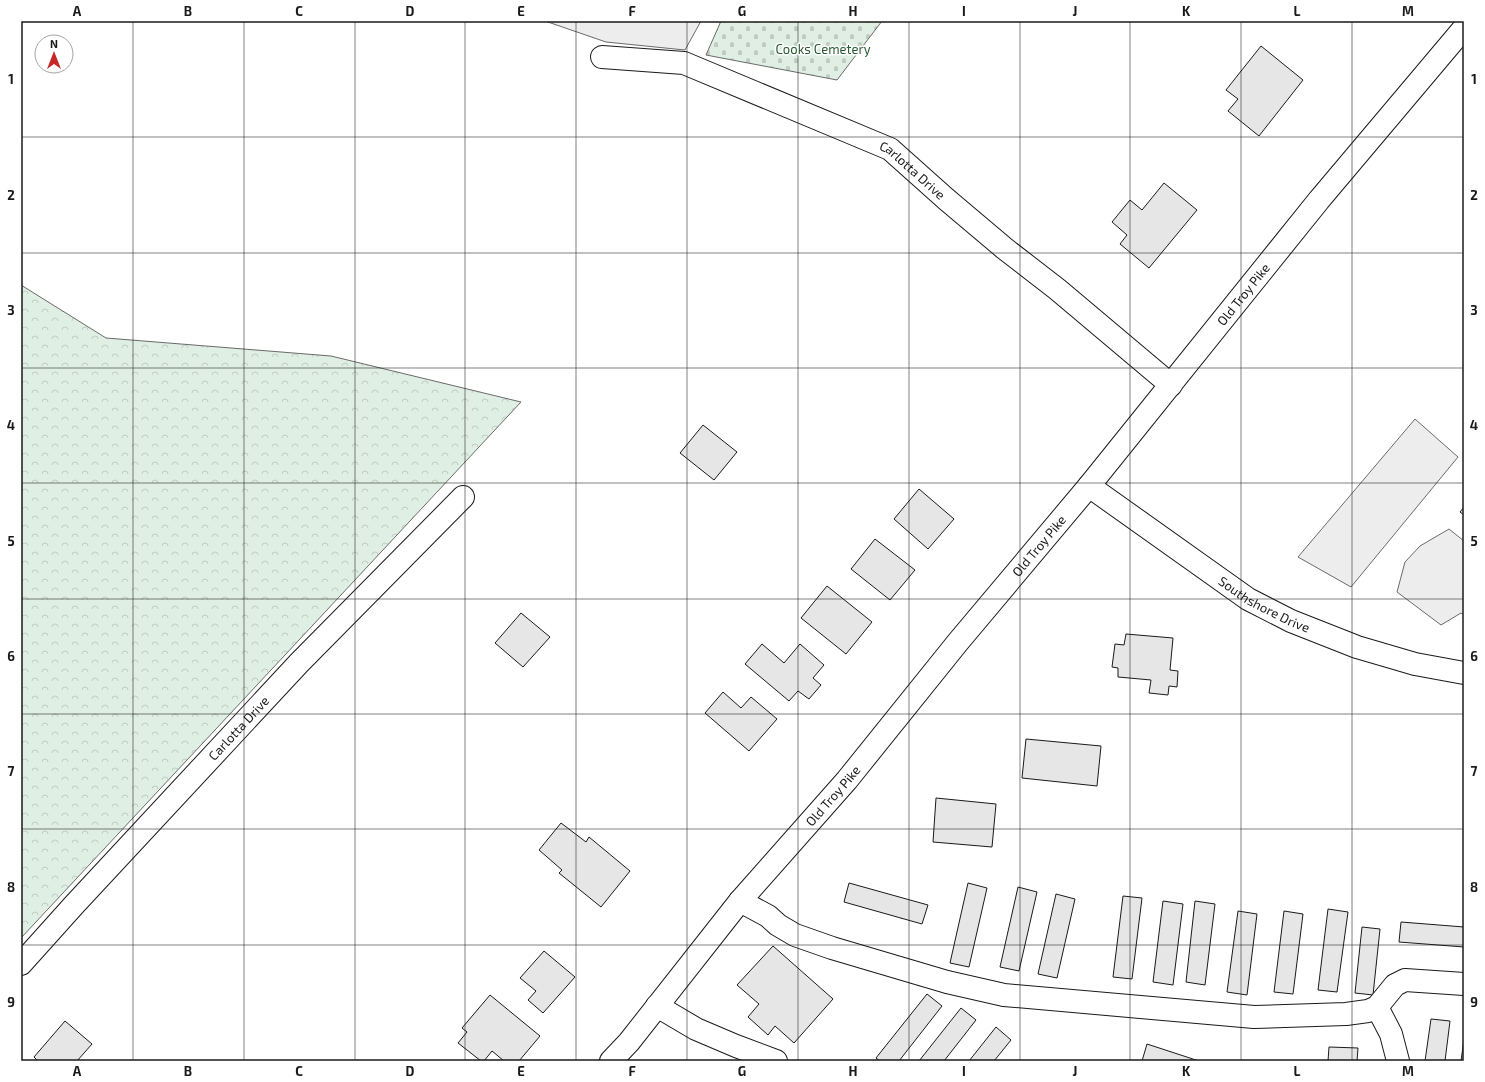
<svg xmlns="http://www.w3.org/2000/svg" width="1485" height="1082" font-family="'Exo 2',sans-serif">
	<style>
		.forest { fill: url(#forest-crowns); stroke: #6a6a6a }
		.cemetery { fill: url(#cemetery-stones); stroke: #6a6a6a }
		.parking { fill: #ededed; stroke: #6a6a6a }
		.building { fill: #e6e6e6; stroke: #1a1a1a }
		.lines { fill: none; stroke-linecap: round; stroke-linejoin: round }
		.minor-casing { stroke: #1a1a1a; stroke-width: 24 }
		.primary-casing { stroke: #1a1a1a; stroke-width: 24 }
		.minor { stroke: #fff; stroke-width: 22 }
		.primary { stroke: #fff; stroke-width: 22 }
		.grid { fill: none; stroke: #1a1a1a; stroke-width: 1; stroke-opacity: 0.55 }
		.labels { text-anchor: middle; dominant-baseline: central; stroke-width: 3; stroke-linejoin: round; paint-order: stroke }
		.park-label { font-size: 13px; fill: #2b5a34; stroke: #fff }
		.street-label { font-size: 13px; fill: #1a1a1a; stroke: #fff }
		.neatline { fill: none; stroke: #1a1a1a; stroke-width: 1.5 }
		.grid-label { font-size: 13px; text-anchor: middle; font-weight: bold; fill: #1a1a1a }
	</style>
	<defs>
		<pattern id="forest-crowns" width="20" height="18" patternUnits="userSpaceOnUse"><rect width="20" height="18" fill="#e0efe3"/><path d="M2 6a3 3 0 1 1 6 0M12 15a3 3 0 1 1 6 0" fill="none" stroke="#c0ccc2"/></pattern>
		<pattern id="cemetery-stones" width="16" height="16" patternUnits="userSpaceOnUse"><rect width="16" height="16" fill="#e0efe3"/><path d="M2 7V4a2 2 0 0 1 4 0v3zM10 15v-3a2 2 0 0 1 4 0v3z" fill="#c0ccc2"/></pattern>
	</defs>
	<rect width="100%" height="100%" fill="#fff"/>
	<path class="forest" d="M 21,285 L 106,338 L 331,356 L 521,402 L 21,938 Z"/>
	<path class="cemetery" d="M 721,21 L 882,21 L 837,80 L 706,55 Z"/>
	<path class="parking" d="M 545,21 L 701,21 L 685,50 L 606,42 Z
		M 1415,419 L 1458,457 L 1351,587 L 1298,557 Z
		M 1449,529 L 1464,541 L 1464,615 L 1461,613 L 1441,625 L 1397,592 L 1405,562 L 1420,546 Z"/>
	<path class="building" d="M 1261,46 L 1303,80 L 1259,136 L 1228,111 L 1238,99 L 1226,90 Z
		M 1164,183 L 1197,210 L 1149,268 L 1120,244 L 1127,235 L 1112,222 L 1130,200 L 1142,210 Z
		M 703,425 L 737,452 L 714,480 L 680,453 Z
		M 919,489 L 954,519 L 928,549 L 894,519 Z
		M 1464,507 L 1464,515 L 1460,512 Z
		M 875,539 L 915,570 L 890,600 L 851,569 Z
		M 827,586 L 872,622 L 846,654 L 801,618 Z
		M 521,613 L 550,637 L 523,667 L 495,643 Z
		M 1126,634 L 1173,638 L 1170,670 L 1178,671 L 1177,687 L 1169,686 L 1168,695 L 1149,693 L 1151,680 L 1118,677 L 1118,668 L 1112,667 L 1115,644 L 1124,645 Z
		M 762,644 L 784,663 L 800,644 L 824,665 L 813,678 L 821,685 L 809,699 L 798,691 L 789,701 L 745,664 Z
		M 723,692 L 741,708 L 751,697 L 777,719 L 749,751 L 705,713 Z
		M 1026,739 L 1101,746 L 1097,786 L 1022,778 Z
		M 936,798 L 996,804 L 992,847 L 933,842 Z
		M 561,823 L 586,842 L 589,837 L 630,871 L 601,907 L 559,873 L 562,870 L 539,850 Z
		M 849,883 L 928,905 L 922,924 L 844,902 Z
		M 968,883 L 987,888 L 969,967 L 950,963 Z
		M 1018,887 L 1037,892 L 1019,971 L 1000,967 Z
		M 1056,894 L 1075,899 L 1057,978 L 1038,974 Z
		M 1123,896 L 1142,898 L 1132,979 L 1113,977 Z
		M 1163,901 L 1183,904 L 1173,985 L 1153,982 Z
		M 1195,901 L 1215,904 L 1205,985 L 1186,982 Z
		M 1328,909 L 1348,912 L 1337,992 L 1318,990 Z
		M 1238,911 L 1257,914 L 1247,995 L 1227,992 Z
		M 1284,911 L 1303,914 L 1293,994 L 1274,992 Z
		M 1401,922 L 1464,927 L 1464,947 L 1399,942 Z
		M 1362,927 L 1380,929 L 1373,995 L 1355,993 Z
		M 773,946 L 833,999 L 794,1043 L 775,1026 L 768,1035 L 748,1017 L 759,1004 L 737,985 Z
		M 544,951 L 575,977 L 543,1013 L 528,1000 L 536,991 L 520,978 Z
		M 927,994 L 942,1006 L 899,1061 L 880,1061 L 876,1058 Z
		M 490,995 L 540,1036 L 519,1061 L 504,1061 L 492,1051 L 484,1061 L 481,1061 L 458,1043 L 467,1032 L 462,1028 Z
		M 961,1008 L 976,1020 L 944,1061 L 919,1061 Z
		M 1431,1019 L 1450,1021 L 1445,1061 L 1425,1061 Z
		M 65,1021 L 92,1044 L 77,1061 L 38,1061 L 34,1057 Z
		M 996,1027 L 1011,1040 L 994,1061 L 969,1061 Z
		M 1464,1039 L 1464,1061 L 1461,1061 Z
		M 1147,1044 L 1199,1061 L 1142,1061 Z
		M 1329,1047 L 1358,1048 L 1357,1061 L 1328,1061 Z"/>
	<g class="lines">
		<defs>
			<g id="minor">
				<path id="s1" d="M 602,57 L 684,63 L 890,149 L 946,199 L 1004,248 L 1057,289 L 1171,385"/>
				<path id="s2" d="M 1089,486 L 1248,599 L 1291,621 L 1357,647 L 1415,664 L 1464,673"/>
				<path d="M 740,901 L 768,916 L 778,925 L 795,935 L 832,948 L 947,982 L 1004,995 L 1254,1017 L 1346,1014 L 1368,1011 L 1377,1007 L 1395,985 L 1405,980 L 1464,984"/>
				<path id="s3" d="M 21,964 L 74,905 L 299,663 L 463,497"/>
				<path d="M 657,1006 L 696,1029 L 736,1046 L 776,1061"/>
				<path d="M 1377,1007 L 1391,1034 L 1398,1061"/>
			</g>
			<g id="primary">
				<path id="s4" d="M 611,1061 L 629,1042 L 740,901 L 847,780 L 958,642 L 1089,486 L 1319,200 L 1464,28"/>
			</g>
		</defs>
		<use href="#minor" class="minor-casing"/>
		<use href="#primary" class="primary-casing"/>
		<use href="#minor" class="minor"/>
		<use href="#primary" class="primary"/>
	</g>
	<path class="grid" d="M 133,21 L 133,1061M 244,21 L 244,1061M 355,21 L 355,1061M 465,21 L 465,1061M 576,21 L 576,1061M 687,21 L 687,1061M 798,21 L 798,1061M 909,21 L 909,1061M 1020,21 L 1020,1061M 1130,21 L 1130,1061M 1241,21 L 1241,1061M 1352,21 L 1352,1061M 21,137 L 1464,137M 21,253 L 1464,253M 21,368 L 1464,368M 21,483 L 1464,483M 21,599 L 1464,599M 21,714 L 1464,714M 21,829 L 1464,829M 21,945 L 1464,945"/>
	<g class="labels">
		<g class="park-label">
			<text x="823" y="49">Cooks Cemetery</text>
		</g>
		<g class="street-label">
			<text stroke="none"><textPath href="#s1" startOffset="336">Carlotta Drive</textPath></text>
			<text stroke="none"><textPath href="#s4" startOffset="994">Old Troy Pike</textPath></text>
			<text stroke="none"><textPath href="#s4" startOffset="670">Old Troy Pike</textPath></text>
			<text stroke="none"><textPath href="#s2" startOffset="212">Southshore Drive</textPath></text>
			<text stroke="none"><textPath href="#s3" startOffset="321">Carlotta Drive</textPath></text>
			<text stroke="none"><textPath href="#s4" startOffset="346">Old Troy Pike</textPath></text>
		</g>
	</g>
	<rect width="1485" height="1082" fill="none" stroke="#ffffff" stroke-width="44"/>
	<g transform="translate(54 54)"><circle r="19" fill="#ffffff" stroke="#a3a3a3"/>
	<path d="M0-3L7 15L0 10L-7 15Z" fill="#c62828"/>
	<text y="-6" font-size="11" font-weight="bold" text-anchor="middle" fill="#1a1a1a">N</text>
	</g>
	<rect x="22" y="22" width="1441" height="1038" class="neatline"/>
	<g class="grid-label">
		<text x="77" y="16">A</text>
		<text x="188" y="16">B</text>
		<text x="299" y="16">C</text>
		<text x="410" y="16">D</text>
		<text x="521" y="16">E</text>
		<text x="632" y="16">F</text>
		<text x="742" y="16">G</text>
		<text x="853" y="16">H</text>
		<text x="964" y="16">I</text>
		<text x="1075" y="16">J</text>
		<text x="1186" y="16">K</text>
		<text x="1297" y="16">L</text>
		<text x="1408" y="16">M</text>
		<text x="11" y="84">1</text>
		<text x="1474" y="84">1</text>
		<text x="11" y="200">2</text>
		<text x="1474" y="200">2</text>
		<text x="11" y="315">3</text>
		<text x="1474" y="315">3</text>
		<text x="11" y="430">4</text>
		<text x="1474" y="430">4</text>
		<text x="11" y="546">5</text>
		<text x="1474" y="546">5</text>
		<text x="11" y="661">6</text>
		<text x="1474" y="661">6</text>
		<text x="11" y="776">7</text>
		<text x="1474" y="776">7</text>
		<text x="11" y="892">8</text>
		<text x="1474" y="892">8</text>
		<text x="11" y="1007">9</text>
		<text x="1474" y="1007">9</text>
		<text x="77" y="1076">A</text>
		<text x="188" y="1076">B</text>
		<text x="299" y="1076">C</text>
		<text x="410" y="1076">D</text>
		<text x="521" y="1076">E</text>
		<text x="632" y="1076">F</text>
		<text x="742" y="1076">G</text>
		<text x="853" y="1076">H</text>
		<text x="964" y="1076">I</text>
		<text x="1075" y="1076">J</text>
		<text x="1186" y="1076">K</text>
		<text x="1297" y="1076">L</text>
		<text x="1408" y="1076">M</text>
	</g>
</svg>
